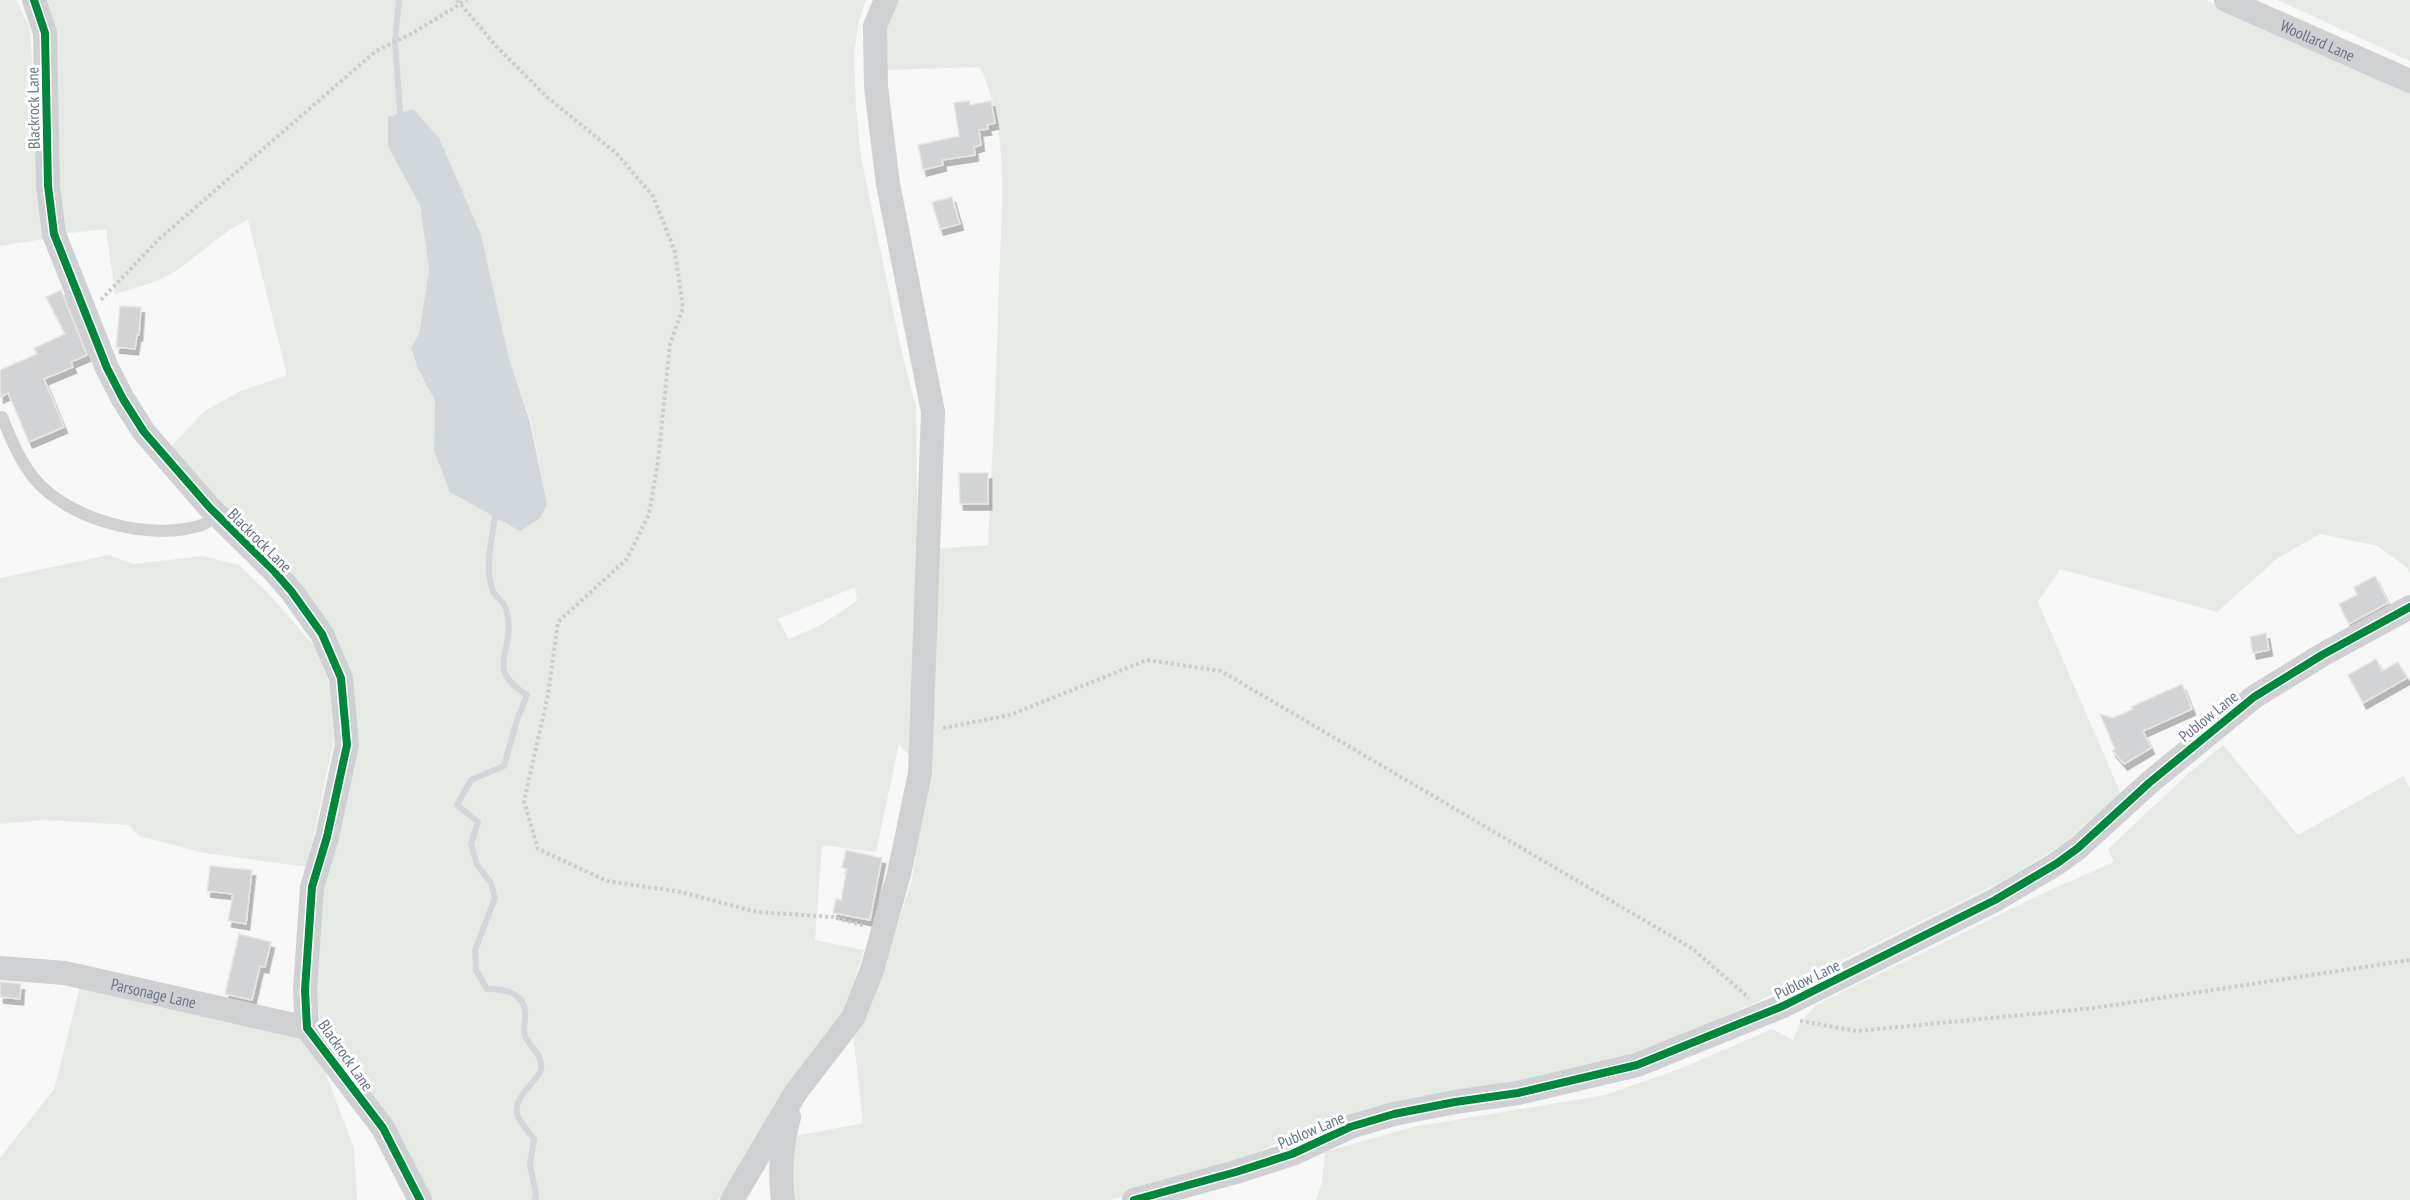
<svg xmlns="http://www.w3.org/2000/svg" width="2410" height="1200" font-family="'PT Sans Narrow',sans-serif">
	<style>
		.green { fill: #e6eae5; fill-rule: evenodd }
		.water { fill: #d1d7db }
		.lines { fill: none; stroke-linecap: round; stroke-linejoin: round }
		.stream { stroke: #d1d7db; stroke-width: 6 }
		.building { fill: #d2d3d4; stroke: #e6e6e6; stroke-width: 1.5; filter: url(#shadow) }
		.path { stroke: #cccdce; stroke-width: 4; stroke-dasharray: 3 3; stroke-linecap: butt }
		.lane { stroke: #cfd0d2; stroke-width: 12 }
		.street { stroke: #cfd0d2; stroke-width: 24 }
		.cycleway-casing { stroke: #fff; stroke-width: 11 }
		.cycleway { stroke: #00873e; stroke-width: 8 }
		.labels { text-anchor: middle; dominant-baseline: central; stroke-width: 6; stroke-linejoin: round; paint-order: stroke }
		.street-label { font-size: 16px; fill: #677587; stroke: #fff }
	</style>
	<defs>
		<filter id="shadow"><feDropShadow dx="3.5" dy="6" stdDeviation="0" flood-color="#0004"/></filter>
	</defs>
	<rect width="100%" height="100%" fill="#f7f7f7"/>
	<path class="green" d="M 0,0 L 16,0 L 30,28 L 44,239 L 0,246 Z
		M 42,0 L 866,0 L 859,21 L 854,54 L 856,108 L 861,157 L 900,344 L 916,407 L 918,550 L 988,545 C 992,458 997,370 999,282 C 1001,211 1011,133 980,67 L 883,70 L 883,30 L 895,0 L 2206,0 L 2410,91 L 2410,574 L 2407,568 L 2378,546 L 2320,534 L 2278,558 L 2217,612 L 2060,569 L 2038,602 L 2121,794 L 2063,844 L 1999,883 L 1755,1003 L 1628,1059 L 1524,1084 L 1414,1100 L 1300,1132 L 1230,1166 L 1111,1200 L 788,1200 L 791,1137 L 863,1123 L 853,1033 L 872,1003 L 912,880 L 927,775 L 899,744 L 876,852 L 822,845 L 815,940 L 864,950 L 844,1016 L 745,1156 L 718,1200 L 429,1200 L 405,1143 L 322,1030 L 315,991 L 321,886 L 356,761 L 357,732 L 353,691 L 224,512 L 171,446 L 206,410 L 241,391 L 287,375 L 248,220 C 221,232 201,254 176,271 C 159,282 135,288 115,294 L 106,229 L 62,234 ZM 413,109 L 508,355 L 531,422 L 547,504 L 434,451 L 435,401 L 418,369 L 411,348 L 419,334 L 429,270 L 420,205 L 388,147 L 388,117 ZM 855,587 L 857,601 L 821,625 L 789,639 L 778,619 Z
		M 2278,0 L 2410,0 L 2410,61 Z
		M 109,555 L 133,564 L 203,556 L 239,565 L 267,592 L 315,647 L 330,685 L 334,740 L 307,867 L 204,853 L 139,836 L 129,825 L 47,820 L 0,824 L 0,578 Z
		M 2223,745 L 2298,835 L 2403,776 L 2410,788 L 2410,1200 L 1316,1200 L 1322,1182 L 1325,1152 L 1412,1127 L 1605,1095 L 1682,1068 L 1772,1029 L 1793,1040 L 1801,1022 L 1816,1005 L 2050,890 L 2114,862 L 2108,849 L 2189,773 Z
		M 80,987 L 304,1037 L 318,1053 L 354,1148 L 357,1200 L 0,1200 L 0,1158 L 54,1089 Z"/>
	<path class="water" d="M 413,109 L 439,138 L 481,235 L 508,355 L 530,422 L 547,504 L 540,518 L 520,531 L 450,492 L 434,451 L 435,401 L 418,369 L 411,348 L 419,334 L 429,270 L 420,205 L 388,147 L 388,117 Z"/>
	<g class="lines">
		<path class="stream" d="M 399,0 L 395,41 L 400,113
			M 495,517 C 492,540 484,569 493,591 C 498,602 505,598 508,618 C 514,652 484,669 527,695 L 517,720 L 504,766 L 471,780 L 457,805 L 478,822 L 471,844 L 477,865 L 491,883 L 495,898 L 475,950 L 476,970 L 487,989 C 507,989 527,994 525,1017 C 525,1023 523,1031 525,1036 C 530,1047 543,1055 541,1069 C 540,1075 535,1079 531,1084 C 508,1110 515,1114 534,1139 L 530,1165 L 536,1194 L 535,1200"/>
	</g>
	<path class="building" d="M 969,101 L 970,105 L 991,101 L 995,123 L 987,125 L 988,129 L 979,130 L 981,145 L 974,147 L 975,155 L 942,160 L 943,165 L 923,170 L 918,145 L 959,136 L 954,103 Z
		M 952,197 L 960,224 L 940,229 L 932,202 Z
		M 61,290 L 87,355 L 71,362 L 73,367 L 44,379 L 64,427 L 29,442 L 8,393 L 0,397 L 0,370 L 37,354 L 34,348 L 65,334 L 46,297 Z
		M 120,306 L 141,307 L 139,335 L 137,335 L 135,349 L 116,347 Z
		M 959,473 L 988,473 L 988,504 L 960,504 Z
		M 2375,576 L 2388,603 L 2349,624 L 2339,604 L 2357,595 L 2354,587 Z
		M 2266,633 L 2269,650 L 2253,653 L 2250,637 Z
		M 2376,659 L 2382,671 L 2398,662 L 2407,678 L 2363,703 L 2348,675 Z
		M 2182,684 L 2192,709 L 2143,731 L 2151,748 L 2124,764 L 2112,750 L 2115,749 L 2100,714 L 2113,718 L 2133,709 L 2131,707 Z
		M 846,850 L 882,858 L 870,920 L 833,913 L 836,899 L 841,900 L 847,869 L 842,868 Z
		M 210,866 L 252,870 L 246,924 L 228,921 L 233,894 L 207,891 Z
		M 239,934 L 271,942 L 265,967 L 260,966 L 252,1000 L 225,994 Z
		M 0,982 L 21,984 L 20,999 L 0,997 Z"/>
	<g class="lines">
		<path class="path" d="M 457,0 L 497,47 L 547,97 L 616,153 L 653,196 L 675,252 L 683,308 L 670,344 L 658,461 L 649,514 L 627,559 L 558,622 L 548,695 L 524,801 L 538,849 L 607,881 L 681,892 L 757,912 L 833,917 L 865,926
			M 101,300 L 158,240 L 376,51 L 411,34 L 467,0
			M 943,728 L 1010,715 L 1147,660 L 1221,671 L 1693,949 L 1749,998
			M 1800,1021 L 1857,1031 L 2094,1008 L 2410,960"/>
		<path class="lane" d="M 2,417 C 10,438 19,459 33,477 C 67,520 150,542 202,525 C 207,523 212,518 217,516"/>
		<g class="street">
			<path d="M 34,0 L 45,33 L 48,186 L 54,234 L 107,368 L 123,399 L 144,432 L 210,508 L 273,570 L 292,592 L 322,634 L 341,678 L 347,745 L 327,837 L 312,887 L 305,990 L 307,1028 L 383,1128 L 420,1200"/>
			<path id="s1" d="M 2226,0 L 2410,81"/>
			<path id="s2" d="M 0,968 L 65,973 L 307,1028"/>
			<path d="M 732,1200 L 796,1092 L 853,1018 L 872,970 L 899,874 L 920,773 L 933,412 L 888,184 L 876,87 L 875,26 L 886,0"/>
			<path d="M 783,1200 C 779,1172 782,1144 789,1117"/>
			<path d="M 1134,1200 L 1236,1172 L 1292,1154 L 1350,1127 L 1394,1114 L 1455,1102 L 1518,1093 L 1637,1065 L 1783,1006 L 1995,900 L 2056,864 L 2078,848 L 2149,783 L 2254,697 L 2322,655 L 2410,607"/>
		</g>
		<defs>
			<path id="cycleway" d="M 34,0 L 45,33 L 48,186 L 54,234 L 107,368 L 123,399 L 144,432 L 210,508 L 273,570 L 292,592 L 322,634 L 341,678 L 347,745 L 327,837 L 312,887 L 305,990 L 307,1028 L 383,1128 L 420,1200
				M 1134,1200 L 1236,1172 L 1292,1154 L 1350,1127 L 1394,1114 L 1455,1102 L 1518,1093 L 1637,1065 L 1783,1006 L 1995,900 L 2056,864 L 2078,848 L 2149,783 L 2254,697 L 2322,655 L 2410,607"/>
		</defs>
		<use href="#cycleway" class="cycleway-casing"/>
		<use href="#cycleway" class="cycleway"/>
	</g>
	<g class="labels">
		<g class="street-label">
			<text stroke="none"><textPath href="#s1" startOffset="100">Woollard Lane</textPath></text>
			<text transform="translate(33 108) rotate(-91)">Blackrock Lane</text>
			<text transform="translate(260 540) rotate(45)">Blackrock Lane</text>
			<text transform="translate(2208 716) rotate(-39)">Publow Lane</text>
			<text transform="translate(1807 979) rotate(-26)">Publow Lane</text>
			<text stroke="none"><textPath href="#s2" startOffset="156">Parsonage Lane</textPath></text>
			<text transform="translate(346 1055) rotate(55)">Blackrock Lane</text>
			<text transform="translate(1311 1130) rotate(-23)">Publow Lane</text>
		</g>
	</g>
</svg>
